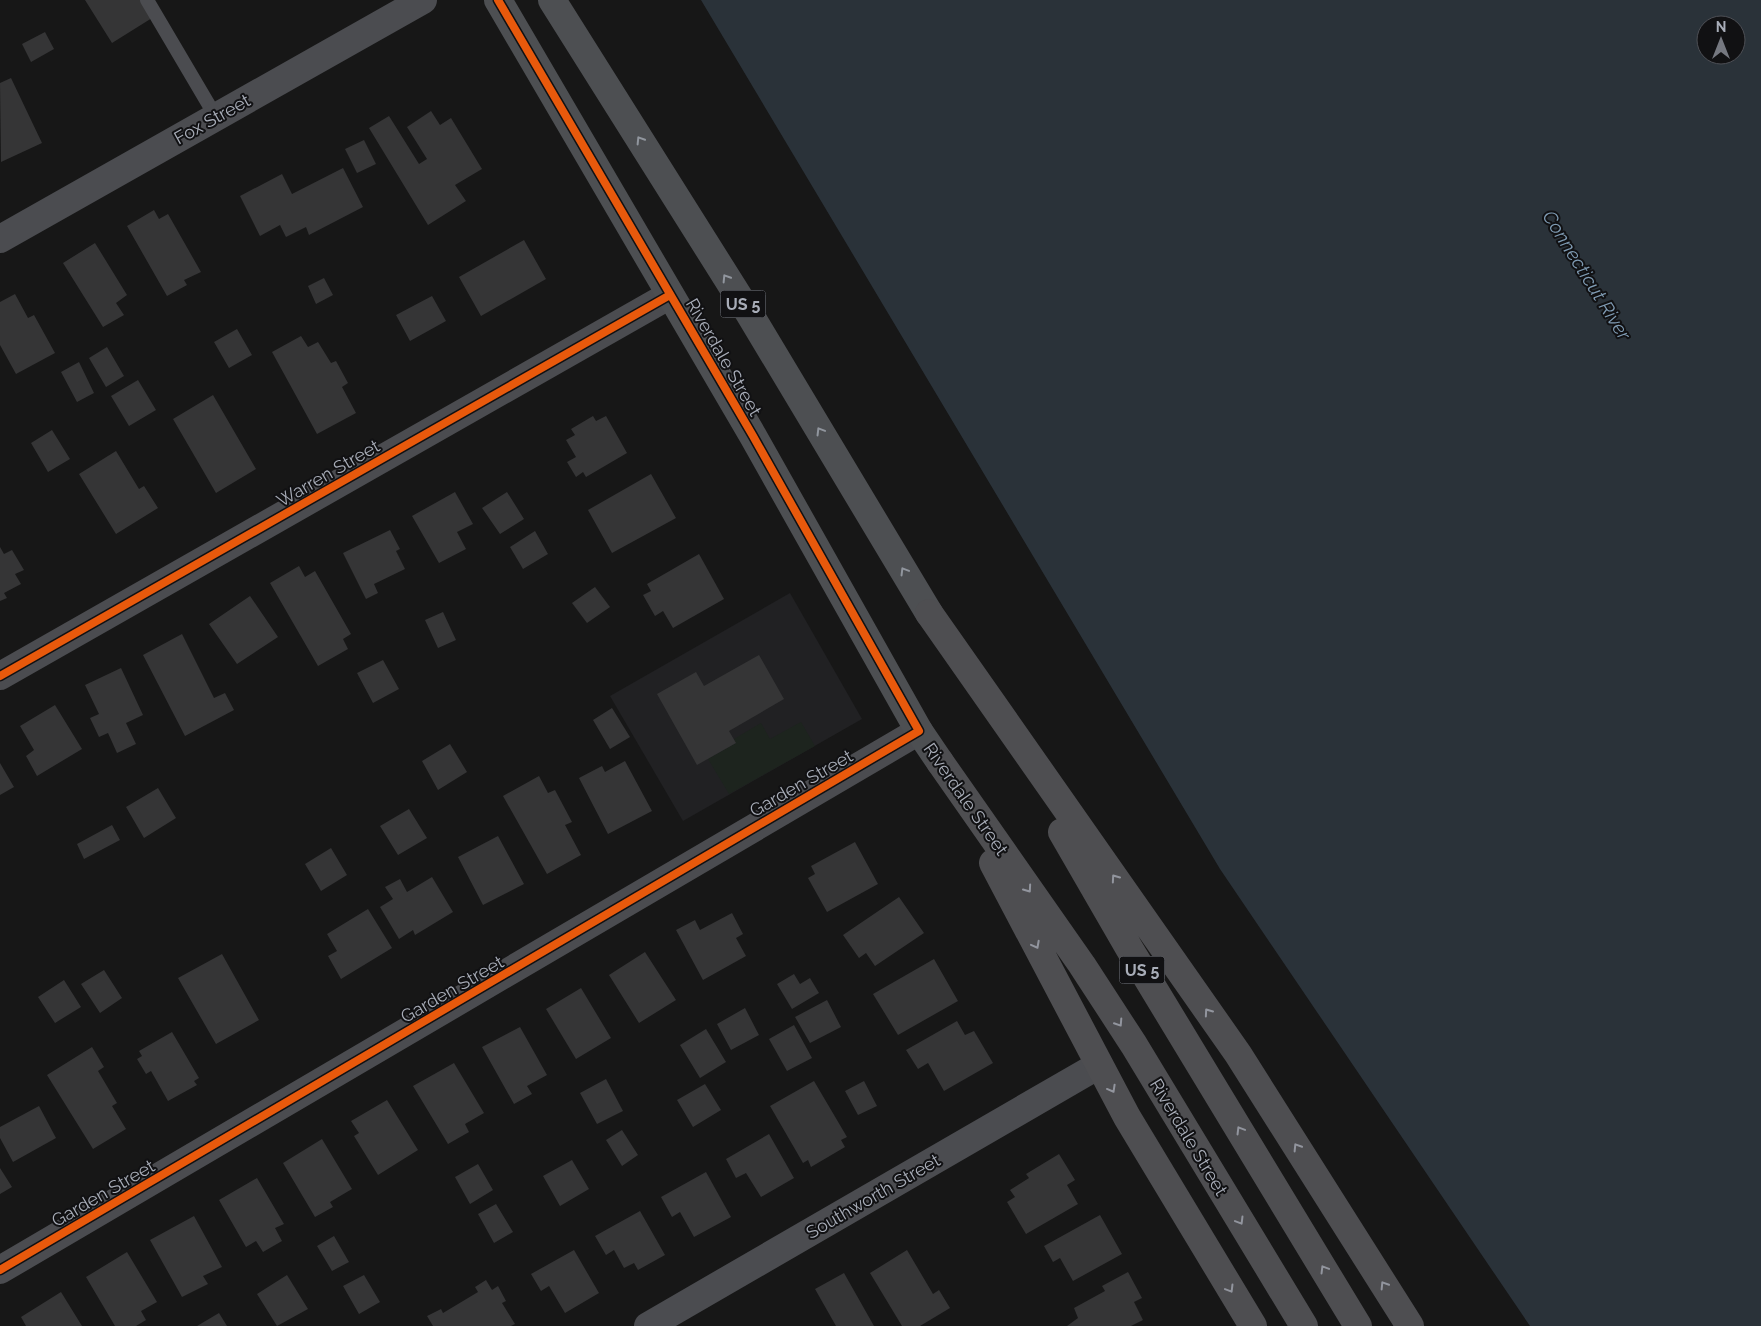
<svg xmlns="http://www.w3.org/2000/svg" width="1761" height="1326" font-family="Raleway,sans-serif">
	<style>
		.built { fill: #212123 }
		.green { fill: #1d241e }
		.water { fill: #2a3239; fill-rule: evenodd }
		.building { fill: #353536 }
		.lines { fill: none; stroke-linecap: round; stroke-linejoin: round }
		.service { stroke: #4b4c50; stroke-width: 14 }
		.minor { stroke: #4b4c50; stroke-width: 28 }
		.primary { stroke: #4d4f52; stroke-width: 28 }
		.motorway { stroke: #4e4e51; stroke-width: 28 }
		.cycleway-casing { stroke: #111113; stroke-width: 11 }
		.cycleway { stroke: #e8590c; stroke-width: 8 }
		.oneway { stroke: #91969e }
		.oneway2 { stroke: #92959e }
		.labels { text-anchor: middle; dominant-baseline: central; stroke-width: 4; stroke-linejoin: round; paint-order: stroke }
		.shield { fill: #111113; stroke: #7b7e86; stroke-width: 1 }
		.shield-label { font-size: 16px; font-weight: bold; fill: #a8adb8 }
		.street-label { font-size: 18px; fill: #a8adb8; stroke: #111113 }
		.water-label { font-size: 19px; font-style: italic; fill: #7f9bb3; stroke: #111113 }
	</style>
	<rect width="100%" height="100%" fill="#171717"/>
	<path class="built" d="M 790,593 L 862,719 L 683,821 L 610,696 Z"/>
	<path class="green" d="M 801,722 L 815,746 L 729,794 L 708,759 L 736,743 L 734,739 L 761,723 L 770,739 Z"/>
	<path class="water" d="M 701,0 L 1761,0 L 1761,1326 L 1530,1326 L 1220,869 ZM 1706,25 L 1736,25 L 1736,55 L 1706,55 Z"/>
	<path class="building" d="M 85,0 L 141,0 L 152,18 L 112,43 Z
		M 45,32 L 54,49 L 31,62 L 22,44 Z
		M 11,78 L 42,143 L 1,162 L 0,83 Z
		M 431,111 L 440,125 L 451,118 L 482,169 L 455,185 L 466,201 L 428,225 L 369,128 L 389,116 L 419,164 L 427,159 L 407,127 Z
		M 364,140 L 376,164 L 357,173 L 345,149 Z
		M 343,168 L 363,207 L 309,235 L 306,227 L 286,237 L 280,225 L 260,236 L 240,196 L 282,174 L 292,194 Z
		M 154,210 L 159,219 L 168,214 L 201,272 L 184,280 L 187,285 L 167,296 L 127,226 Z
		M 524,240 L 546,279 L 481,316 L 459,277 Z
		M 95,243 L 127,295 L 116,303 L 124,315 L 103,327 L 63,263 Z
		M 324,278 L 333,295 L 316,304 L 308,286 Z
		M 15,294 L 28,318 L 34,315 L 55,353 L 16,374 L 0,345 L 0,302 Z
		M 432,296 L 446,321 L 410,341 L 396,315 Z
		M 237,329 L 252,355 L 229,368 L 214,342 Z
		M 301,336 L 308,347 L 318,342 L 331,363 L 336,361 L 348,383 L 342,387 L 356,413 L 317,434 L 272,352 Z
		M 107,347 L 124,376 L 106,387 L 89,358 Z
		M 79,362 L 94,393 L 77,402 L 61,372 Z
		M 138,380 L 156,410 L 129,426 L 111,396 Z
		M 213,395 L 256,469 L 216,493 L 173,419 Z
		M 593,416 L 596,421 L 606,416 L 627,453 L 586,477 L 583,472 L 576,477 L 567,462 L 576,457 L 566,440 L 575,435 L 571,429 Z
		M 52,430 L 70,459 L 48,472 L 31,443 Z
		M 116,451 L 139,489 L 144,486 L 158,508 L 116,534 L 79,474 Z
		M 651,474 L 676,518 L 612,553 L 588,510 Z
		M 455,492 L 473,524 L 457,532 L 466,549 L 439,563 L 412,516 Z
		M 507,492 L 524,519 L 500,534 L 482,508 Z
		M 390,530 L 400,549 L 396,551 L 405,569 L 374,584 L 378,593 L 366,599 L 343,553 Z
		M 535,531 L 548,554 L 523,569 L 510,547 Z
		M 0,547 L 4,554 L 12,550 L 24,570 L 15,574 L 21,584 L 4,593 L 7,598 L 0,601 Z
		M 699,554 L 724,599 L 673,628 L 663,611 L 655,616 L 643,595 L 651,591 L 647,584 Z
		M 299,566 L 305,577 L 315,571 L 351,634 L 343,639 L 348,649 L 318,666 L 270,583 Z
		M 595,587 L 610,607 L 587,623 L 572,603 Z
		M 250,596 L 278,637 L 237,664 L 209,624 Z
		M 443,612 L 456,640 L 438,648 L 425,620 Z
		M 182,634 L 214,698 L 225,693 L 234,710 L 185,736 L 143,655 Z
		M 759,655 L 784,699 L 729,731 L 736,743 L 697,765 L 657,694 L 696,672 L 704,686 Z
		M 383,660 L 399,689 L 373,703 L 357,673 Z
		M 121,668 L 143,715 L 126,723 L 136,744 L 117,753 L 108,733 L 99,737 L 90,718 L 99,714 L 85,685 Z
		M 55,705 L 82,749 L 37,776 L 26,756 L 34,750 L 20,726 Z
		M 612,708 L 630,737 L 610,749 L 593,720 Z
		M 450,744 L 467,772 L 438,790 L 422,761 Z
		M 625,761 L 652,811 L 608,834 L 579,778 L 602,766 L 605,772 Z
		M 0,763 L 14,787 L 0,795 Z
		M 539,776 L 548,793 L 555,790 L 572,822 L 565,825 L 581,855 L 547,874 L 503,796 Z
		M 158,788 L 176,818 L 144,838 L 126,807 Z
		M 409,809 L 427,838 L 398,855 L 380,826 Z
		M 112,825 L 120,840 L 84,859 L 77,844 Z
		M 498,836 L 524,884 L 483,905 L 458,857 Z
		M 855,842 L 878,884 L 827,912 L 808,878 L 815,874 L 811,866 Z
		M 331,848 L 347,875 L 321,891 L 305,864 Z
		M 432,877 L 453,912 L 415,935 L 413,930 L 399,939 L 380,907 L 393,899 L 385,887 L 400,879 L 407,892 Z
		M 899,897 L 924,933 L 875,966 L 866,953 L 859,958 L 843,935 Z
		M 368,909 L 392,948 L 341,979 L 328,956 L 337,951 L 327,934 Z
		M 732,913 L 743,934 L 736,938 L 746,956 L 703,980 L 676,930 L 695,920 L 700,930 Z
		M 645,952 L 676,1000 L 639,1023 L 609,975 Z
		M 222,954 L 259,1020 L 216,1044 L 178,978 Z
		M 934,959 L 958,1001 L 898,1035 L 873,994 Z
		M 104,970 L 122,998 L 100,1013 L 81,984 Z
		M 794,974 L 800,984 L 810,978 L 819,993 L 792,1009 L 777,984 Z
		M 64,980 L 81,1007 L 55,1023 L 38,997 Z
		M 581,988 L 611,1038 L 576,1059 L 546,1009 Z
		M 827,1000 L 841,1027 L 810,1043 L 795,1017 Z
		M 745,1008 L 759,1035 L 731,1050 L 717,1024 Z
		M 957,1021 L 965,1035 L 974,1031 L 993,1063 L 944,1091 L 928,1063 L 918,1069 L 906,1050 Z
		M 794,1025 L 812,1058 L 787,1071 L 769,1039 Z
		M 520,1027 L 547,1075 L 527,1086 L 532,1094 L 514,1104 L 482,1047 Z
		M 706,1029 L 726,1062 L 700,1078 L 680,1045 Z
		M 172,1032 L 199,1078 L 194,1081 L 197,1085 L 168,1101 L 151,1071 L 146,1074 L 137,1059 L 142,1056 L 139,1051 Z
		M 92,1047 L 104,1067 L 98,1071 L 117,1103 L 112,1106 L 126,1129 L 93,1149 L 47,1075 Z
		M 454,1063 L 484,1113 L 465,1124 L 469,1132 L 448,1144 L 413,1086 Z
		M 606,1079 L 623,1111 L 597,1124 L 580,1093 Z
		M 814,1081 L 847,1137 L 841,1140 L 845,1147 L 811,1167 L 808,1160 L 803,1163 L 770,1106 Z
		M 864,1081 L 877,1106 L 858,1115 L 845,1091 Z
		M 705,1084 L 721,1110 L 693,1127 L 677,1100 Z
		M 387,1100 L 418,1150 L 378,1175 L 354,1136 L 359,1133 L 351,1121 Z
		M 39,1106 L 56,1138 L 13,1162 L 0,1138 L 0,1127 Z
		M 622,1130 L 638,1155 L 622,1166 L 606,1140 Z
		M 769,1134 L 794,1178 L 761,1197 L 746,1173 L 736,1178 L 726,1159 Z
		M 322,1139 L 352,1189 L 330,1202 L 333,1207 L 315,1217 L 283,1163 Z
		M 1059,1154 L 1075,1180 L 1067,1185 L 1078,1204 L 1026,1234 L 1007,1202 L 1015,1197 L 1010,1190 L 1029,1178 L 1026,1174 Z
		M 572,1160 L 589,1189 L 560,1206 L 543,1176 Z
		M 478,1164 L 493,1190 L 470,1204 L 455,1177 Z
		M 0,1168 L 12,1187 L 0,1194 Z
		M 706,1172 L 731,1217 L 694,1237 L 680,1212 L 672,1217 L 661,1197 Z
		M 257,1178 L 284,1224 L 275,1228 L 282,1241 L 263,1252 L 256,1241 L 246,1247 L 219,1200 Z
		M 496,1204 L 513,1232 L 494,1243 L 478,1214 Z
		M 640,1211 L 665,1255 L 638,1270 L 634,1263 L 624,1268 L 614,1250 L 606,1255 L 595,1236 Z
		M 1100,1215 L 1122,1254 L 1073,1281 L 1060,1258 L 1053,1262 L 1044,1246 Z
		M 194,1216 L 222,1267 L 203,1276 L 208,1284 L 182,1297 L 150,1240 Z
		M 334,1236 L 349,1262 L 332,1271 L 317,1246 Z
		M 574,1250 L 599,1293 L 565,1313 L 549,1286 L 541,1291 L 531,1274 Z
		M 907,1250 L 933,1294 L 939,1290 L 950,1308 L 920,1326 L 902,1326 L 870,1273 Z
		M 127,1252 L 157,1302 L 141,1311 L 146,1320 L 136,1326 L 115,1326 L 86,1277 Z
		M 1128,1272 L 1142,1298 L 1134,1302 L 1143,1320 L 1131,1326 L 1067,1326 L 1078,1318 L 1074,1308 L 1105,1291 L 1102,1286 Z
		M 844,1273 L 874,1326 L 836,1326 L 815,1289 Z
		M 287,1275 L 308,1309 L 277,1326 L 257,1294 Z
		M 364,1275 L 380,1302 L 359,1314 L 343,1286 Z
		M 486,1280 L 492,1290 L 498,1286 L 506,1301 L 502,1303 L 515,1324 L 511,1326 L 433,1326 L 427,1316 L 441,1309 L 443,1313 L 478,1292 L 475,1287 Z
		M 61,1292 L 82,1326 L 26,1326 L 21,1317 Z
		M 219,1313 L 227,1326 L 197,1326 Z"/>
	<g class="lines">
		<path class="service" d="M 147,0 L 216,117"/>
		<path class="minor" d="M 0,239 L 423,0
			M 0,676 L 670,295
			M 0,1270 L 919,731
			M 648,1326 L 1099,1065"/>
		<path class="primary" d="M 498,0 L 753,436 L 919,731 L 940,762
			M 552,0 L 749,313 L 929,613"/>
		<path class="motorway" d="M 929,613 L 1238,1054 L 1410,1326
			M 940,762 L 1082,965 L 1134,1045 L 1304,1326
			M 1062,832 L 1129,948 L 1358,1326
			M 993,863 L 1127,1117 L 1253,1326"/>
		<defs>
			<path id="cycleway" d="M 0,676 L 670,295
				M 0,1270 L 919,731 L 753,436 L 498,0"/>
		</defs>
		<use href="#cycleway" class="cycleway-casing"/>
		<use href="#cycleway" class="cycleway"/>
	</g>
	<defs><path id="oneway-chevron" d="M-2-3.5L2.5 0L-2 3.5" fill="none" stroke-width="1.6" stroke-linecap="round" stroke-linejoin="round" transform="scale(1.25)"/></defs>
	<g class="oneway">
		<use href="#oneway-chevron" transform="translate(640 140) rotate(-122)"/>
		<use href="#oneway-chevron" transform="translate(726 278) rotate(-122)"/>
		<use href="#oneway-chevron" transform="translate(820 431) rotate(-121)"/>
		<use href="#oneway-chevron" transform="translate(904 571) rotate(-121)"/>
	</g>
	<g class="oneway2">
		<use href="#oneway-chevron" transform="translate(1115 878) rotate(-125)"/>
		<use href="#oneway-chevron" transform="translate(1028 889) rotate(55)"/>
		<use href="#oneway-chevron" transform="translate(1036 945) rotate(62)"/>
		<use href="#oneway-chevron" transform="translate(1208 1012) rotate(-125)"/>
		<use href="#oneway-chevron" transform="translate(1119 1023) rotate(57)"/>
		<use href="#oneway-chevron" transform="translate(1112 1089) rotate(61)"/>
		<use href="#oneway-chevron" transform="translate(1240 1130) rotate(-121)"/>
		<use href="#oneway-chevron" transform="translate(1297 1147) rotate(-122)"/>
		<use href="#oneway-chevron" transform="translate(1240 1221) rotate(59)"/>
		<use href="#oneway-chevron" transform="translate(1324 1269) rotate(-121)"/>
		<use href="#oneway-chevron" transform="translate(1384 1285) rotate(-122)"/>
		<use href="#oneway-chevron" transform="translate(1230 1289) rotate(59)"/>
	</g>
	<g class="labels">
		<g class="shield">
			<rect x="720.5" y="290.5" width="45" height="27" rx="4"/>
			<rect x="1119.5" y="956.5" width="45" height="27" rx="4"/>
		</g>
		<g class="shield-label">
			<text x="743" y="304">US 5</text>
			<text x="1142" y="970">US 5</text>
		</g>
		<g class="street-label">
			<text transform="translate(212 119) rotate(-29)">Fox Street</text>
			<text transform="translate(724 357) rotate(60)">Riverdale Street</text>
			<text transform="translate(328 473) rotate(-30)">Warren Street</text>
			<text transform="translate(801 783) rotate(-30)">Garden Street</text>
			<text transform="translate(966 799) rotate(55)">Riverdale Street</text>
			<text transform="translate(452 989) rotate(-30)">Garden Street</text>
			<text transform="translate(1189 1137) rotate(59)">Riverdale Street</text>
			<text transform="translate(103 1193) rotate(-30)">Garden Street</text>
			<text transform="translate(873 1196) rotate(-30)">Southworth Street</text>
		</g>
		<g class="water-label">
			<text transform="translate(1587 275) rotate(58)">Connecticut River</text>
		</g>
	</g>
	<g transform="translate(1721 40)"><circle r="24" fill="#111113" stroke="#4d4f55"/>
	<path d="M0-4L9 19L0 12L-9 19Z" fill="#757880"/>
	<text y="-8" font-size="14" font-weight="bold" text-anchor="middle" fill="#a8adb8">N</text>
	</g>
</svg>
